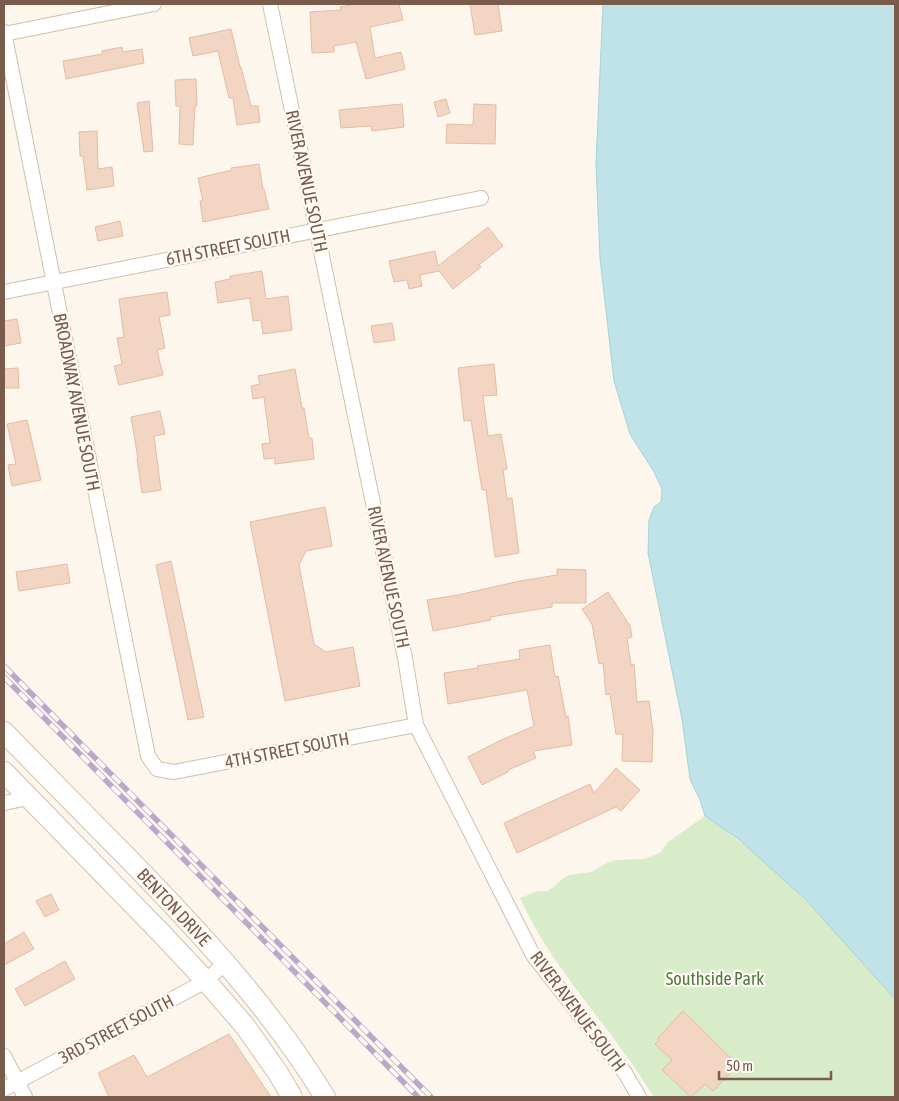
<svg xmlns="http://www.w3.org/2000/svg" width="899" height="1101" font-family="'Asap Condensed',sans-serif">
	<style>
		.green { fill: #d8ecc9 }
		.water { fill: #bfe3e8; stroke: #a5d3da }
		.building { fill: #f3d5c3; stroke: #e6bba3 }
		.lines { fill: none; stroke-linecap: round; stroke-linejoin: round }
		.street-casing { stroke: #d1beb0; stroke-width: 16 }
		.secondary-casing { stroke: #d6c0b0; stroke-width: 22 }
		.street { stroke: #fff; stroke-width: 14 }
		.secondary { stroke: #fff; stroke-width: 20 }
		.rail-casing { stroke: #b9a8c9; stroke-width: 5.5 }
		.rail { stroke: #fffaf3; stroke-width: 4; stroke-dasharray: 11; stroke-linecap: butt }
		.labels { text-anchor: middle; dominant-baseline: central; stroke-width: 4.5; stroke-linejoin: round; paint-order: stroke }
		.street-label { font-size: 18px; fill: #7a5c4d; stroke: #fffaf3 }
		.park-label { font-size: 18px; fill: #537a41; stroke: #fffaf3 }
	</style>
	<rect width="100%" height="100%" fill="#fdf6ec"/>
	<path class="green" d="M 705,816 C 778,866 839,932 895,999 L 895,1097 L 654,1097 C 644,1082 635,1067 624,1053 C 588,1002 546,956 520,898 L 538,891 L 547,891 L 554,887 L 562,879 L 569,875 L 591,872 L 607,863 L 617,860 L 644,859 L 660,853 L 668,842 Z"/>
	<path class="water" d="M 603,4 L 895,4 L 895,999 L 805,899 L 737,838 L 705,816 L 700,800 L 690,779 L 682,719 L 648,553 L 649,520 L 654,507 L 661,502 L 662,489 L 654,472 L 630,434 L 614,381 L 600,258 L 596,164 Z"/>
	<path class="building" d="M 356,4 L 399,4 L 403,20 L 370,27 L 375,58 L 401,52 L 405,69 L 366,79 L 356,42 L 334,46 L 334,52 L 312,53 L 310,12 L 341,10 L 340,7 Z
		M 470,4 L 498,4 L 502,31 L 475,35 Z
		M 231,29 L 240,67 L 241,67 L 251,106 L 258,106 L 260,122 L 237,125 L 233,98 L 229,98 L 218,51 L 193,56 L 189,38 Z
		M 122,47 L 123,52 L 142,49 L 144,63 L 66,79 L 63,61 L 102,54 L 102,51 Z
		M 196,79 L 197,106 L 195,106 L 193,145 L 179,144 L 180,106 L 176,106 L 175,80 Z
		M 446,99 L 450,113 L 438,117 L 434,102 Z
		M 149,101 L 153,151 L 144,152 L 137,103 Z
		M 402,104 L 404,127 L 372,131 L 371,126 L 341,128 L 339,110 Z
		M 474,104 L 496,105 L 495,144 L 446,143 L 447,124 L 473,125 Z
		M 97,131 L 98,169 L 112,167 L 114,186 L 87,190 L 83,156 L 80,156 L 79,132 Z
		M 259,164 L 263,189 L 264,189 L 269,209 L 203,222 L 200,201 L 203,201 L 198,178 L 232,170 L 231,168 Z
		M 120,221 L 123,236 L 98,241 L 95,227 Z
		M 488,227 L 503,246 L 479,265 L 481,267 L 453,289 L 439,271 L 420,275 L 422,286 L 409,289 L 407,280 L 394,282 L 389,261 L 435,251 L 438,266 Z
		M 262,271 L 266,299 L 288,296 L 292,330 L 263,334 L 261,320 L 253,321 L 250,298 L 218,303 L 215,282 L 230,279 L 230,276 Z
		M 167,292 L 170,315 L 159,317 L 165,348 L 157,350 L 163,375 L 119,385 L 114,366 L 122,364 L 117,338 L 124,337 L 119,299 Z
		M 17,319 L 21,343 L 4,346 L 4,321 Z
		M 392,323 L 395,340 L 374,343 L 371,326 Z
		M 494,364 L 497,395 L 483,396 L 488,436 L 501,434 L 507,469 L 503,470 L 507,499 L 512,498 L 519,553 L 495,557 L 486,490 L 482,490 L 471,420 L 464,421 L 458,368 Z
		M 18,368 L 19,388 L 4,388 L 4,369 Z
		M 295,369 L 302,408 L 304,408 L 309,438 L 312,438 L 314,459 L 275,464 L 275,458 L 264,459 L 262,444 L 270,443 L 264,397 L 253,399 L 251,386 L 260,384 L 258,376 Z
		M 160,411 L 165,434 L 154,436 L 161,490 L 142,493 L 137,459 L 138,459 L 131,417 Z
		M 27,420 L 41,480 L 12,486 L 8,465 L 16,464 L 7,424 Z
		M 325,507 L 332,546 L 306,551 L 299,565 L 314,644 L 326,652 L 353,647 L 360,686 L 285,701 L 250,522 Z
		M 171,561 L 204,717 L 188,720 L 156,565 Z
		M 67,564 L 70,583 L 19,591 L 16,572 Z
		M 557,569 L 586,570 L 586,603 L 552,603 L 552,607 L 490,617 L 491,620 L 433,631 L 427,600 L 458,595 L 520,581 L 557,575 Z
		M 608,592 L 630,626 L 632,637 L 627,638 L 631,665 L 634,664 L 637,702 L 649,701 L 653,731 L 652,762 L 622,761 L 623,734 L 616,734 L 610,694 L 606,695 L 603,663 L 599,664 L 592,624 L 582,609 Z
		M 550,645 L 555,677 L 558,676 L 566,717 L 568,716 L 572,745 L 533,751 L 536,758 L 508,770 L 508,772 L 482,785 L 468,757 L 499,741 L 534,726 L 527,690 L 448,704 L 444,673 L 478,668 L 477,666 L 520,659 L 519,650 Z
		M 616,768 L 640,790 L 621,811 L 616,807 L 517,853 L 504,823 L 590,784 L 594,793 Z
		M 51,894 L 59,910 L 45,917 L 36,901 Z
		M 24,932 L 34,949 L 4,965 L 4,944 Z
		M 65,961 L 75,979 L 25,1006 L 15,989 Z
		M 683,1011 L 738,1065 L 713,1091 L 705,1084 L 691,1097 L 662,1070 L 672,1060 L 655,1044 L 659,1040 L 658,1038 Z
		M 229,1034 L 271,1097 L 109,1097 L 98,1073 L 134,1055 L 147,1077 Z"/>
	<g class="lines">
		<defs>
			<path id="street" d="M 270,4 L 405,658 L 416,725 L 533,955 L 625,1073 L 639,1097
				M 4,32 L 148,756 L 157,769 L 174,772 L 416,725
				M 4,34 L 154,4
				M 4,292 L 481,198
				M 4,803 L 28,798
				M 4,1056 L 25,1097
				M 4,1089 L 206,981 L 225,963"/>
			<path id="secondary" d="M 4,732 C 44,773 84,814 124,854 C 198,930 270,1007 325,1097
				M 4,772 L 161,933 L 206,981 L 245,1026 L 278,1073 L 292,1097"/>
		</defs>
		<use href="#street" class="street-casing"/>
		<use href="#secondary" class="secondary-casing"/>
		<use href="#street" class="street"/>
		<use href="#secondary" class="secondary"/>
		<defs>
			<path id="rail" d="M 4,666 L 431,1097
				M 4,677 L 418,1097"/>
		</defs>
		<use href="#rail" class="rail-casing"/>
		<use href="#rail" class="rail"/>
	</g>
	<g class="labels">
		<g class="street-label">
			<text transform="translate(307 181) rotate(78)">RIVER AVENUE SOUTH</text>
			<text transform="translate(228 247) rotate(-11)">6TH STREET SOUTH</text>
			<text transform="translate(77 402) rotate(79)">BROADWAY AVENUE SOUTH</text>
			<text transform="translate(389 577) rotate(78)">RIVER AVENUE SOUTH</text>
			<text transform="translate(287 750) rotate(-11)">4TH STREET SOUTH</text>
			<text transform="translate(174 907) rotate(47)">BENTON DRIVE</text>
			<text transform="translate(578 1011) rotate(53)">RIVER AVENUE SOUTH</text>
			<text transform="translate(116 1029) rotate(-28)">3RD STREET SOUTH</text>
		</g>
		<g class="park-label">
			<text x="715" y="978">Southside Park</text>
		</g>
	</g>
	<rect width="899" height="1101" fill="none" stroke="#7a5c4d" stroke-width="10"/>
	<path d="M719 1071v8h112v-8" fill="none" stroke="#7a5c4d" stroke-width="2.5"/>
	<text x="726" y="1071" font-size="15" fill="#7a5c4d" stroke="#fffaf3" stroke-width="4" paint-order="stroke">50 m</text>
</svg>
